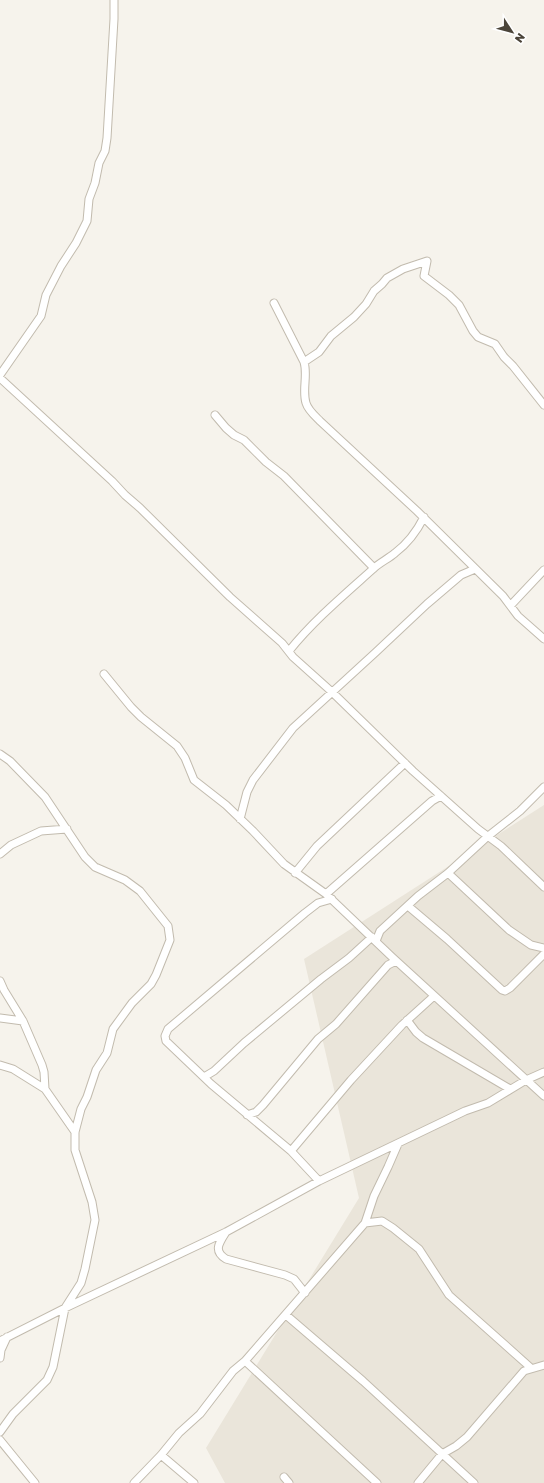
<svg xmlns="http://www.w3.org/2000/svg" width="544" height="1483" font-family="'Golos Text',sans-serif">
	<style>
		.residential { fill: #eae5da }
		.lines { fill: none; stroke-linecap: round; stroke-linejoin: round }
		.minor-casing { stroke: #c2bbae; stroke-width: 9 }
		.minor { stroke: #fff; stroke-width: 7 }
	</style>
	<rect width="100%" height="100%" fill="#f6f3ec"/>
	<path class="residential" d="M 544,805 L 544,1483 L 225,1483 L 206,1448 L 359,1198 L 304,959 Z"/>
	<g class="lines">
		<defs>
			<path id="minor" d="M 274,303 L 304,362 C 308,375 302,390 306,403 C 308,410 315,416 320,421 L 417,511 L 503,596 L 518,616 L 544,639
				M 304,362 L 319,352 L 331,336 L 354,317 L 366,304 L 374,291 L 382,284 L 387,278 L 403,269 L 427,261 L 424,276 L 449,295 L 459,305 L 473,331 L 478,337 L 495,344 L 504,357 L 513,366 L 544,405
				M 0,375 L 41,316 L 46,295 L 61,266 L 76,243 L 87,221 L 89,199 L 95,183 L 99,163 L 105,151 L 107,138 L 114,19 L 114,0
				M 0,378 L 112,481 L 125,495 L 140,508 L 230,597 L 282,643 L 293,657 L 332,692 L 413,771 L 478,829 L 501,846 L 544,887
				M 215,415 L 226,428 L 234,435 L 244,440 L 266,462 L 284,476 L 374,568
				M 511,605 L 544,570
				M 289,651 C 313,621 344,595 373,569 C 379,563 388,559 395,553 C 407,544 417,531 424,517
				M 104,674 L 131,707 L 141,717 L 177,746 L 185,758 L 194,780 L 226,805 L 253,831 L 284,864 L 326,894 L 392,957 L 544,1096
				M 0,754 L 10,761 L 45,797 L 85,857 L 95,867 L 125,880 L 140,891 L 168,926 L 170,940 L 156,975 L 151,984 L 132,1003 L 113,1029 L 107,1053 L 96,1070 L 87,1097 L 81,1109 L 75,1132 L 75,1150 L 92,1202 L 95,1220 L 85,1269 L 81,1283 L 65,1308 L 53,1367 L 47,1380 L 13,1414 L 0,1432
				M 240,819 L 247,792 L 253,780 L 293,728 L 376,652 L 427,604 L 461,575 L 475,569
				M 0,854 L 11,845 L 41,831 L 67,829
				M 295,873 L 317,846 L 405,763
				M 448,873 L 509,930 L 531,945 L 544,948
				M 326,894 L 432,801 L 441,796
				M 408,906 L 447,939 L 502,990 L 505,991 L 510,988 L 544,954
				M 376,941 L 380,931 L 418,896 L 448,873 L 487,837 L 520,811 L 544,787
				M 0,981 L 4,990 L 23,1021 L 42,1065 L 44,1072 L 45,1089
				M 0,1018 L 23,1021
				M 407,1020 L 416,1032 L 423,1038 L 510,1089
				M 0,1065 L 13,1069 L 45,1089 L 75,1132
				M 204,1077 L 214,1071 L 244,1043 L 321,979 L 349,958 L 372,937
				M 247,1115 L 256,1112 L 263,1105 L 318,1039 L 336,1024 L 388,965 L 396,961
				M 291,1151 L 351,1080 L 402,1025 L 434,996
				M 319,1181 L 291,1151 L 211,1084 L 166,1041 L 165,1036 L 168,1029 L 305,913 L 318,903 L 332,899
				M 365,1223 L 382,1221 L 393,1228 L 419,1249 L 449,1295 L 531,1368
				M 226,1232 C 219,1243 213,1251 226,1259 L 285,1275 L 294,1279 L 305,1293
				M 286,1315 L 363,1381 L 474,1483
				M 0,1341 L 65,1308 L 226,1232 L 319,1181 L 465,1111 L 488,1103 L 526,1080 L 544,1072
				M 0,1358 L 1,1350 L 7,1337
				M 245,1361 L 377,1483
				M 0,1440 L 35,1483
				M 161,1455 L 194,1483
				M 284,1477 L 289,1483
				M 134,1483 L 161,1455 L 179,1433 L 200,1414 L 233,1371 L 245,1361 L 365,1223 L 374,1196 L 388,1167 L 398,1144
				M 418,1483 L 442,1454 L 456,1446 L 467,1437 L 524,1371 L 544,1365"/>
		</defs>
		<use href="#minor" class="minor-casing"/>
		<use href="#minor" class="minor"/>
	</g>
	<g transform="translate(512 32) rotate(126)" stroke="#ffffff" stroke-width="3" paint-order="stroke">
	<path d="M0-3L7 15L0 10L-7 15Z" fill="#4b4439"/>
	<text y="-6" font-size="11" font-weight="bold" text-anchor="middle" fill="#4b4439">N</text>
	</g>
</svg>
